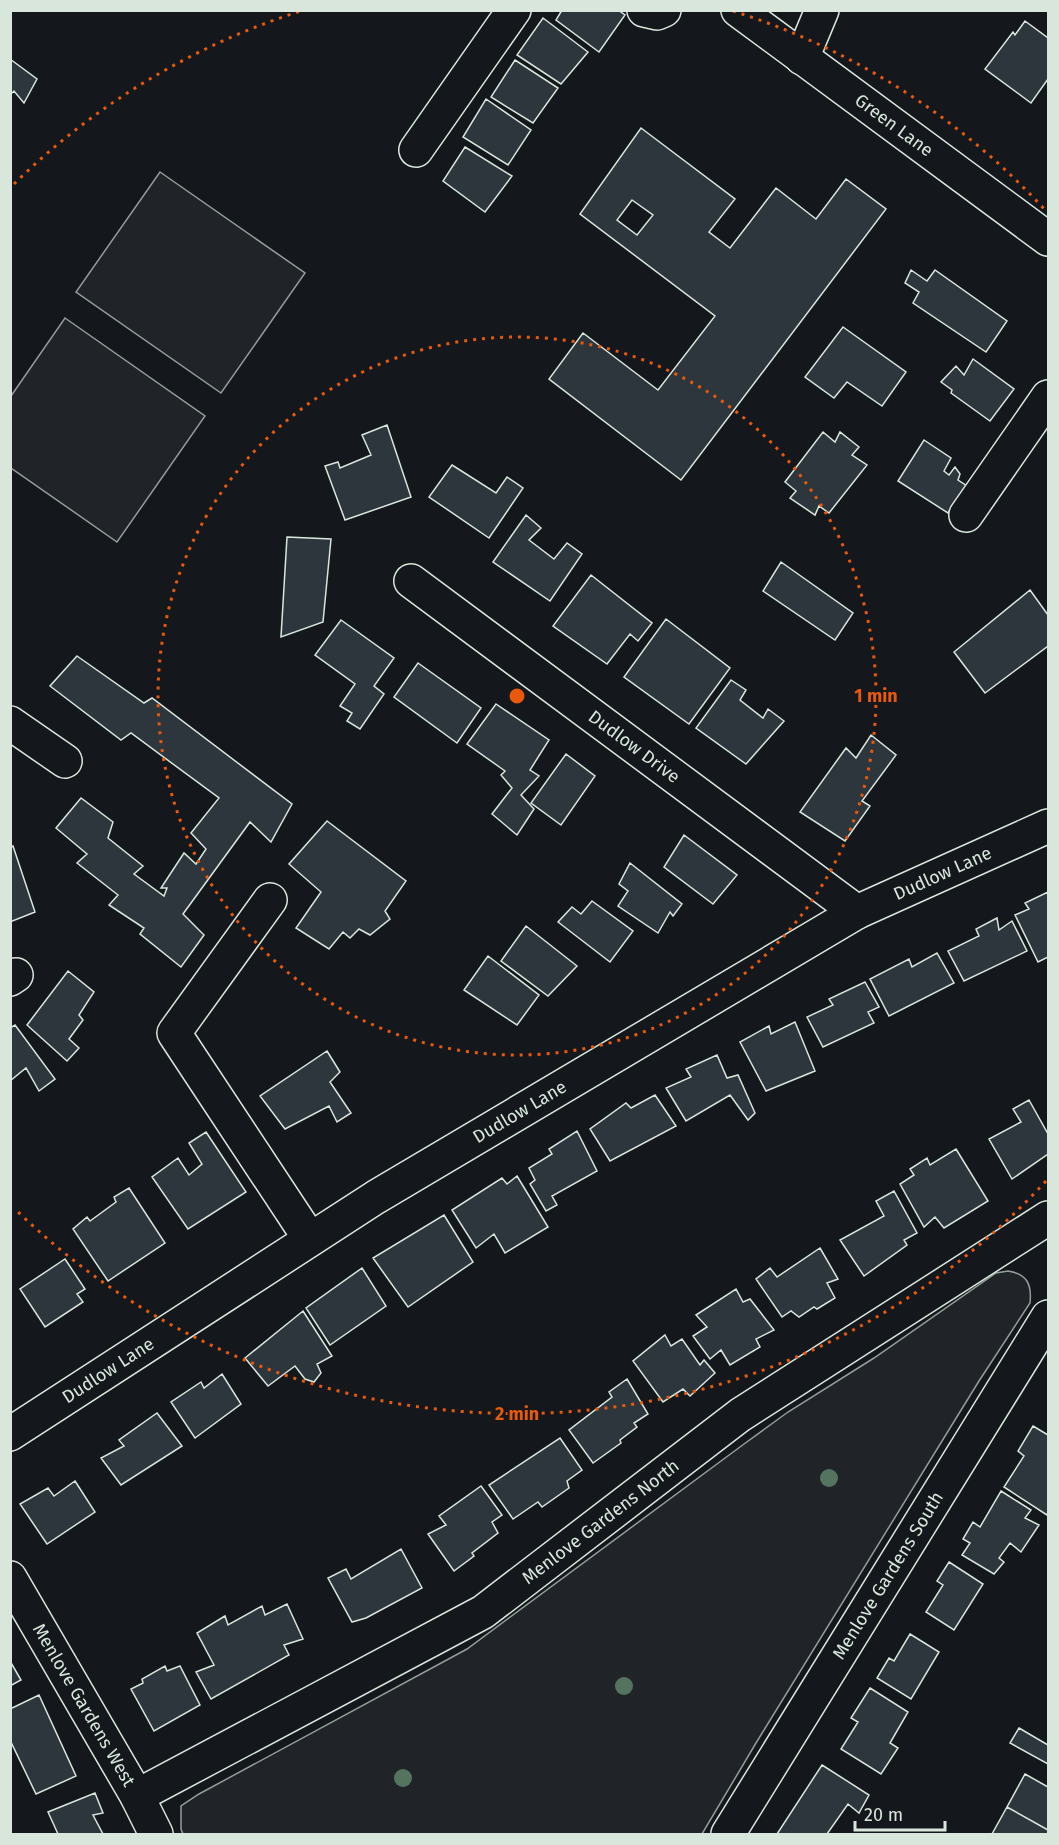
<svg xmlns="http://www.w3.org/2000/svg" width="1059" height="1845" font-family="'Fira Sans',sans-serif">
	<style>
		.green { fill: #202428; stroke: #939e99; stroke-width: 1.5 }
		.building { fill: #2c363c; stroke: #d8e6dc; stroke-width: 1.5; fill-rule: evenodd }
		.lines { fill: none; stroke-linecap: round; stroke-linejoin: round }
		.minor-casing { stroke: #d8e6dc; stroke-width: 36 }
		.minor { stroke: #14181c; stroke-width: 33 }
		.tree { fill: #55745f }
		.ring { fill: none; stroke: #e8590c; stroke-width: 3; stroke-dasharray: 3 6 }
		.labels { text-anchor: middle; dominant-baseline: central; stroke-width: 4.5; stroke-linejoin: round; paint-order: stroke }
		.street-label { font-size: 18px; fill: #d8e6dc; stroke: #14181c }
		.centre { fill: #e8590c; stroke: #14181c; stroke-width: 3 }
		.ring-label { font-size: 18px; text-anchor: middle; font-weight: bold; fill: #e8590c; stroke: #14181c; stroke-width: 4.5; stroke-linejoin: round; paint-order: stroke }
	</style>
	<rect width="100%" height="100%" fill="#14181c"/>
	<path class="green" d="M 160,172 L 305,273 L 221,393 L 76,292 Z
		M 65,318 L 205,416 L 117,542 L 11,468 L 11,396 Z
		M 1008,1271 C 1027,1274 1032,1284 1030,1303 L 979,1381 L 756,1743 L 702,1834 L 183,1834 L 181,1829 L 181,1806 L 199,1794 L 467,1649 L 744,1444 L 788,1412 L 874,1358 L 996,1273 Z"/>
	<path class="building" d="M 562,10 L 618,10 L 625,15 L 599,52 L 556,20 Z
		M 543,18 L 588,52 L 561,84 L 517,55 Z
		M 1025,21 L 1048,38 L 1048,79 L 1031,103 L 985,69 L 1013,32 L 1015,35 Z
		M 10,59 L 37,79 L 24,103 L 14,91 L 10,95 Z
		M 515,60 L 558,88 L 533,123 L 491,97 Z
		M 486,99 L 531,130 L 508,165 L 463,137 Z
		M 641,128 L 735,199 L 709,232 L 730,248 L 776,188 L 816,219 L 846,179 L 886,209 L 681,480 L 549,379 L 583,333 L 658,390 L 715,316 L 580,214 ZM 632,200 L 653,215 L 637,235 L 617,220 Z
		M 465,147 L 512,176 L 485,212 L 443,181 Z
		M 911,270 L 927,281 L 935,270 L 1007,321 L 986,352 L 913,303 L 919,292 L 905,283 Z
		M 843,327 L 906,372 L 882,406 L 847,382 L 834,398 L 805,377 Z
		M 973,359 L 1014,389 L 990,421 L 951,393 L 952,390 L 941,382 L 956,366 L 964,375 Z
		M 387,425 L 411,497 L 345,520 L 325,466 L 338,462 L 340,468 L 371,455 L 362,435 Z
		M 823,432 L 835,442 L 840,432 L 859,447 L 852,455 L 867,465 L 829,513 L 819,506 L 815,515 L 790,498 L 796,491 L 785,482 Z
		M 924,440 L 951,458 L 944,471 L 949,475 L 955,467 L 960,474 L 958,480 L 967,486 L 948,513 L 898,481 Z
		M 452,465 L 496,493 L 507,477 L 523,488 L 489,538 L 429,497 Z
		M 526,515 L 541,528 L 529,540 L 554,559 L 567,543 L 582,554 L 550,601 L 493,562 Z
		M 287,537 L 331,539 L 323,622 L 281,637 Z
		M 781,562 L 853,613 L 835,640 L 763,591 Z
		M 591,575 L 652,623 L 638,641 L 630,634 L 607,664 L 553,626 Z
		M 1030,590 L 1048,615 L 1048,646 L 985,693 L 954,652 Z
		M 666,619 L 730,668 L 689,724 L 624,677 Z
		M 341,620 L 394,658 L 374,686 L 384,694 L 360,729 L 347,721 L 352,713 L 340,706 L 355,684 L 315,655 Z
		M 77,656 L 144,703 L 152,698 L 292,804 L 271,842 L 250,822 L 183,914 L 204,935 L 181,967 L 140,934 L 144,928 L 109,905 L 118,895 L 77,863 L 87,854 L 56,828 L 81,798 L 113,822 L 108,838 L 143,866 L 134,874 L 164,896 L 167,888 L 161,888 L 184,853 L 196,864 L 206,849 L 191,833 L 219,798 L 131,733 L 121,740 L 50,686 Z
		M 418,663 L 481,708 L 457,743 L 394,697 Z
		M 731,680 L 746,690 L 740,700 L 763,718 L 768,709 L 784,721 L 746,764 L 696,728 Z
		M 496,704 L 549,740 L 530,770 L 539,776 L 521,795 L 534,809 L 517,835 L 492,814 L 512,788 L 501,775 L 505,771 L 467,744 Z
		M 871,735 L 896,755 L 862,801 L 870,806 L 845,841 L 800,812 L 846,748 L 856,758 Z
		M 566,754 L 595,776 L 561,825 L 531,803 Z
		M 327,821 L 406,881 L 385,911 L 390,919 L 370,935 L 359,929 L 350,938 L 343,932 L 329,949 L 296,928 L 321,892 L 289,864 Z
		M 684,835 L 737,875 L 713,904 L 664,867 Z
		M 13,846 L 35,912 L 10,922 L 10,848 Z
		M 630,863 L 682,904 L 673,916 L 670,912 L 658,933 L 618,906 L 628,891 L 619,884 Z
		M 1048,892 L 1048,957 L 1038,962 L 1015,915 L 1029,909 L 1025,903 Z
		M 592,901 L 633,931 L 610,962 L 558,922 L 572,907 L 581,914 Z
		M 997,918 L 999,930 L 1012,921 L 1027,951 L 964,981 L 948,951 L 979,936 L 976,929 Z
		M 526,926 L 577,966 L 548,996 L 501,961 Z
		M 937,953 L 954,983 L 889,1016 L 870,979 L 909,959 L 912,967 Z
		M 488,956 L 539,995 L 517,1025 L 464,990 Z
		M 68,971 L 94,992 L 79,1015 L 83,1020 L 69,1039 L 79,1048 L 67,1061 L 27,1025 Z
		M 865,982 L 879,1007 L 868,1012 L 874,1023 L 823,1047 L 807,1017 L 833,1005 L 829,999 Z
		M 795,1022 L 815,1071 L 766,1091 L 740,1042 L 769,1026 L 771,1034 Z
		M 15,1025 L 55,1079 L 39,1091 L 26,1068 L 10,1081 L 10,1028 Z
		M 327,1051 L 340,1072 L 330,1082 L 351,1113 L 337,1122 L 329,1106 L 285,1129 L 260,1096 Z
		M 717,1055 L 727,1078 L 738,1075 L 755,1113 L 748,1120 L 730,1095 L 686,1121 L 666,1088 L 691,1077 L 686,1069 Z
		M 655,1095 L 676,1126 L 610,1161 L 590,1129 L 626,1103 L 631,1108 Z
		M 1029,1100 L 1048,1134 L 1048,1154 L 1012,1179 L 989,1139 L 1021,1122 L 1013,1109 Z
		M 577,1131 L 597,1171 L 552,1196 L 557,1205 L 546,1211 L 530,1184 L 535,1180 L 529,1168 L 552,1154 L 549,1149 Z
		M 206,1132 L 246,1192 L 188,1229 L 152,1177 L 178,1158 L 189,1175 L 202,1164 L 189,1143 Z
		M 956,1149 L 988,1201 L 944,1228 L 935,1217 L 924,1227 L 900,1184 L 914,1175 L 910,1169 L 927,1158 L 930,1165 Z
		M 517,1176 L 548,1227 L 505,1253 L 494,1234 L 476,1248 L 452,1210 L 502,1178 L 507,1184 Z
		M 129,1188 L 165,1243 L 108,1281 L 73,1229 L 87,1217 L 90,1221 L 116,1202 L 114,1197 Z
		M 894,1191 L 917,1233 L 904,1240 L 907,1245 L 864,1276 L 840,1240 L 884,1216 L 876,1201 Z
		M 444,1215 L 473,1262 L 408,1307 L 373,1258 Z
		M 820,1248 L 838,1279 L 827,1283 L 835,1298 L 817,1309 L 814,1307 L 799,1317 L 791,1311 L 782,1317 L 756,1279 L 770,1268 L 777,1277 Z
		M 65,1259 L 85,1289 L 77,1294 L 83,1302 L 45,1327 L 20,1289 Z
		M 362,1268 L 386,1306 L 330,1345 L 306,1308 Z
		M 736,1289 L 743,1302 L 750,1299 L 774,1330 L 756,1339 L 760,1347 L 730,1365 L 721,1350 L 710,1359 L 693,1336 L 707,1327 L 696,1315 Z
		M 303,1311 L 332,1356 L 317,1364 L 321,1373 L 314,1382 L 305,1379 L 295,1366 L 268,1386 L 245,1358 Z
		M 665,1335 L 671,1346 L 682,1339 L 700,1365 L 704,1360 L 715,1373 L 690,1396 L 683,1389 L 663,1402 L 633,1361 Z
		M 222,1374 L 241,1404 L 195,1438 L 171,1402 L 201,1382 L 204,1388 Z
		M 627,1379 L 648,1414 L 634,1423 L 637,1427 L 620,1440 L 621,1443 L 593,1463 L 569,1430 L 612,1397 L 609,1392 Z
		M 157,1413 L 182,1446 L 121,1485 L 101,1458 L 124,1446 L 119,1440 Z
		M 1033,1426 L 1048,1435 L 1048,1512 L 1047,1515 L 1004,1487 L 1024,1456 L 1018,1451 Z
		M 560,1438 L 582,1470 L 567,1481 L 569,1488 L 542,1507 L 538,1502 L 513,1519 L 489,1485 Z
		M 75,1481 L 95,1512 L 47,1544 L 20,1504 L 48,1488 L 54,1496 Z
		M 481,1486 L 502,1515 L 492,1522 L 498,1533 L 472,1553 L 474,1556 L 454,1571 L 428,1534 L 446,1525 L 439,1516 Z
		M 1001,1491 L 1031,1510 L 1025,1518 L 1039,1525 L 1021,1552 L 1010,1543 L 999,1558 L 1004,1562 L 994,1574 L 962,1555 L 970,1543 L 963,1539 L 973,1522 L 980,1527 Z
		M 401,1549 L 422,1588 L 366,1618 L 352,1622 L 328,1578 L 346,1569 L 351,1579 Z
		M 949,1562 L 983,1584 L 954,1630 L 926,1612 L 943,1585 L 937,1581 Z
		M 287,1604 L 303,1639 L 284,1645 L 289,1655 L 211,1699 L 196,1672 L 214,1665 L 197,1633 L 225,1616 L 228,1625 L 262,1606 L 265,1615 Z
		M 910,1634 L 939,1652 L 911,1699 L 877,1678 L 889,1658 L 894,1661 Z
		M 10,1661 L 21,1680 L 10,1686 Z
		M 165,1666 L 167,1671 L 180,1666 L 200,1705 L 154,1731 L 131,1689 L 143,1683 L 142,1679 Z
		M 870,1688 L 908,1712 L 890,1743 L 898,1748 L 881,1774 L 841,1749 L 858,1722 L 851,1718 Z
		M 39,1695 L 76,1776 L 36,1794 L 10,1740 L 10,1709 Z
		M 1019,1728 L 1048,1745 L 1048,1764 L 1010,1743 Z
		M 822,1765 L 869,1795 L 859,1813 L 848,1804 L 827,1834 L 777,1834 Z
		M 1025,1774 L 1048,1787 L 1048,1830 L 1007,1807 Z
		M 95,1793 L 103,1813 L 93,1815 L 103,1834 L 58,1834 L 48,1812 Z
		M 1007,1807 L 1048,1830 L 1048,1834 L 992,1834 Z"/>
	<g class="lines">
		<defs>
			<g id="minor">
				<path d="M 644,10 L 657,13 L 664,10"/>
				<path id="s1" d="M 738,10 L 1048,239"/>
				<path d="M 802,58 L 822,10"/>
				<path d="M 416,150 L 514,10"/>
				<path d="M 966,515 L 1048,397"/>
				<path id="s2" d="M 411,581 L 857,912"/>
				<path d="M 10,723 L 65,761"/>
				<path d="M 270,900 L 174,1033 L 310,1239"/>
				<path d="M 10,979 L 16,975"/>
				<path id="s3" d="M 10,1434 L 376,1197 L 857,912 L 1048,826"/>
				<path id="s4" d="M 10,1578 L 137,1796 L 156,1834"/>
				<path id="s5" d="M 137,1796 L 483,1612 L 740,1415 L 1048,1218"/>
				<path id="s6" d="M 728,1834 L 1048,1317"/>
			</g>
		</defs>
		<use href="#minor" class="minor-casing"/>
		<use href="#minor" class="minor"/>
	</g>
	<g class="tree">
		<circle cx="829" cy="1478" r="9"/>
		<circle cx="624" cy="1686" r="9"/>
		<circle cx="403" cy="1778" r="9"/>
	</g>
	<g class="ring">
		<circle cx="517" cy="696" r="359"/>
		<path d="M1046 1181A718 718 0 0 1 14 1208M14 184A718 718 0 0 1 301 11M733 11A718 718 0 0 1 1046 211"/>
	</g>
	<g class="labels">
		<g class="street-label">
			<text stroke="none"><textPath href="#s1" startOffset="194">Green Lane</textPath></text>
			<text stroke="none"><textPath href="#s2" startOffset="278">Dudlow Drive</textPath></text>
			<text stroke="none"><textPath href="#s3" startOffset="1089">Dudlow Lane</textPath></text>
			<text stroke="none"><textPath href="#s3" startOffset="603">Dudlow Lane</textPath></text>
			<text stroke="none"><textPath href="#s3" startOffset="117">Dudlow Lane</textPath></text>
			<text stroke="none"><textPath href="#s5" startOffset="540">Menlove Gardens North</textPath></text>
			<text stroke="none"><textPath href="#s6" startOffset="304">Menlove Gardens South</textPath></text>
			<text stroke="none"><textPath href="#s4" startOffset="147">Menlove Gardens West</textPath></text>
		</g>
	</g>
	<circle cx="517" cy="696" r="9" class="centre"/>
	<g class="ring-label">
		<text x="876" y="702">1 min</text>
		<text x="517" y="1420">2 min</text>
	</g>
	<rect width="1059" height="1845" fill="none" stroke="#d8e6dc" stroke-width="24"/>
	<path d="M855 1821v9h90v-9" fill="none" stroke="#d8e6dc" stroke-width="3"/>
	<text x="864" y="1821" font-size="18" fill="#d8e6dc" stroke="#14181c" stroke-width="4.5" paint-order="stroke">20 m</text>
</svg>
